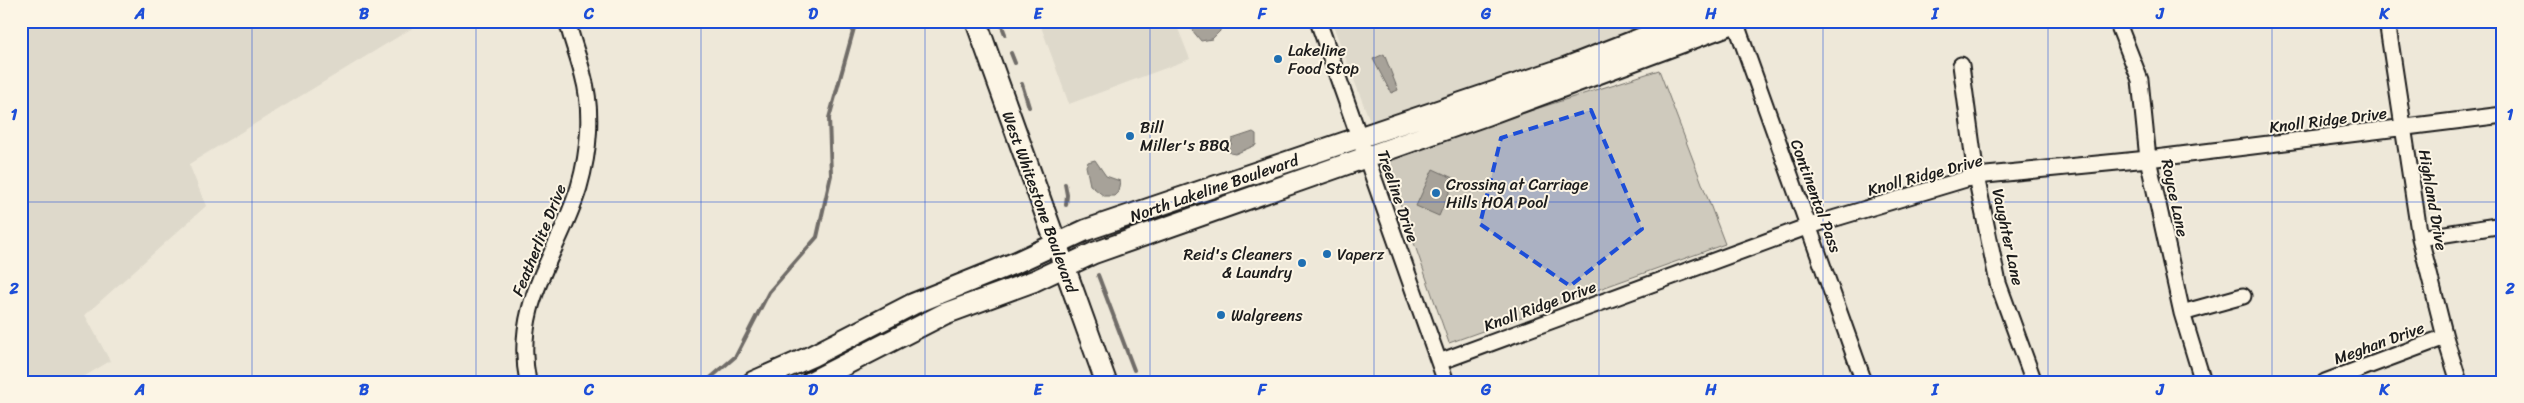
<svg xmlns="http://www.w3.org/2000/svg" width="2524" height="403" font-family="Sriracha,sans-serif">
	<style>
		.built { fill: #ded9cb }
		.green { fill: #cfcabd; stroke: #76736c }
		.water { fill: #a7a299; stroke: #6f6c67 }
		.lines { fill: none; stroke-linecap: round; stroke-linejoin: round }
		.stream { stroke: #6f6c67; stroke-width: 4 }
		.minor-casing { stroke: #1c1c1c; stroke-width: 19 }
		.major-casing { stroke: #1c1c1c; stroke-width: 24 }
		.minor { stroke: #fcf5e5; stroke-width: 15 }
		.major { stroke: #fcf5e5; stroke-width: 20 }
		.marked { fill: #1d4ed8; fill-opacity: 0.2; stroke: #1d4ed8; stroke-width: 4; stroke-dasharray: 10 6; stroke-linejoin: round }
		.grid { fill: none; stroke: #1d4ed8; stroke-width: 1; stroke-opacity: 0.55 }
		.poi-dot { fill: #1f6fb2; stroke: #fcf5e5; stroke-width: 2 }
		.labels { text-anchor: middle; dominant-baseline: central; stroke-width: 4; stroke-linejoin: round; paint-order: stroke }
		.poi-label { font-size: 16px; fill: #1c1c1c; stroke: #fcf5e5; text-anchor: start }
		.street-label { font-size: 16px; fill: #1c1c1c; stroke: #fcf5e5 }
		.neatline { fill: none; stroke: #1d4ed8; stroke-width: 2 }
		.grid-label { font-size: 16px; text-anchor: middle; font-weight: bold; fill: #1d4ed8 }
	</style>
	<rect width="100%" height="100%" fill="#eee8d9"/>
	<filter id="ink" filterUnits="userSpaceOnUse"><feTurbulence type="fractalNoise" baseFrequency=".02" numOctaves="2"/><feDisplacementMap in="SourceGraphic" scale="10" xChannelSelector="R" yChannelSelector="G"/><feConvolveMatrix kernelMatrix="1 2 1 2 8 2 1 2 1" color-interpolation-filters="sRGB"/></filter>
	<g filter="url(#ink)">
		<path class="built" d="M 21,21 L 424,21 L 189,164 L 206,206 L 85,315 L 110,361 L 75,382 L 21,382 Z
			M 1039,21 L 1175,21 L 1190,59 L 1069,104 Z
			M 1338,21 L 1665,21 L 1373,129 L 1332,23 Z"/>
		<path class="green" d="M 1659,70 L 1725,244 L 1449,343 L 1384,157 Z"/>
		<path class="water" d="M 1190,21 L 1221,21 L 1220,31 L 1212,39 L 1201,41 L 1192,30 Z
			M 1384,54 L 1398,90 L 1391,93 L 1373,59 Z
			M 1253,132 L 1256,134 L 1256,145 L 1235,154 L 1230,153 L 1227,148 L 1231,145 L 1232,139 Z
			M 1095,160 L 1106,176 L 1120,181 L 1118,192 L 1114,196 L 1104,196 L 1090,185 L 1086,166 L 1088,162 Z
			M 1433,169 L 1455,179 L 1439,216 L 1416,206 Z"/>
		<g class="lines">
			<path class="stream" d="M 1000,21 L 1005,34
				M 1011,53 L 1015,63
				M 1022,84 L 1029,107
				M 1065,184 L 1067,195 L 1066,205
				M 1098,275 L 1134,370
				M 684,382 L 695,380 L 707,381 L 736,356 L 769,292 L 817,237 L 831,175 L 829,118 L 856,21"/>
			<defs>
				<path id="minor" d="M 1318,21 L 1446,382
					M 1735,21 L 1864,382
					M 2117,21 L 2140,80 L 2148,159 L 2182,313 L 2203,382
					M 2387,21 L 2420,238 L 2445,337 L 2459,382
					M 1961,65 L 1976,176 L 1998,283 L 2034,382
					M 2420,238 L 2503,225
					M 2182,313 L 2243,296
					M 1439,362 L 1809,226 L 1976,176 L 2148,159 L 2503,115
					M 528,382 C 512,303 558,256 579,187 C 589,152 593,111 583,75 C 579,58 572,41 568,24
					M 2325,382 L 2445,337"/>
				<path id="major" d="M 976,21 L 1106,382
					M 753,382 L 812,356 L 913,304 L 1017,262 L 1086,230 L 1565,68 L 1686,21
					M 811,382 L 944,314 L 1034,281 L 1094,253 L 1486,115 L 1739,21"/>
			</defs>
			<use href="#minor" class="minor-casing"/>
			<use href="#major" class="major-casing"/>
			<use href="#minor" class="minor"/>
			<use href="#major" class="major"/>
		</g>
	</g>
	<path class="marked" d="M 1591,110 L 1642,229 L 1570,286 L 1480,224 L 1501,138 Z"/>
	<path class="grid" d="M 252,21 L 252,382M 476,21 L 476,382M 701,21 L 701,382M 925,21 L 925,382M 1150,21 L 1150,382M 1374,21 L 1374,382M 1599,21 L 1599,382M 1823,21 L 1823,382M 2048,21 L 2048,382M 2272,21 L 2272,382M 21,202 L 2503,202"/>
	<g class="poi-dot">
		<circle cx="1278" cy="59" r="5"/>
		<circle cx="1130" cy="136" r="5"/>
		<circle cx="1436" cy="193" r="5"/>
		<circle cx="1327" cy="254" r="5"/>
		<circle cx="1302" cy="263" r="5"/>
		<circle cx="1221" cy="315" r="5"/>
	</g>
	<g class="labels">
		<g class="poi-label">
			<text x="1288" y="50">Lakeline<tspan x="1288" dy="18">Food Stop</tspan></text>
			<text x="1140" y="127">Bill<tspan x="1140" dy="18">Miller's BBQ</tspan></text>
			<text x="1446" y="184">Crossing at Carriage<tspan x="1446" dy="18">Hills HOA Pool</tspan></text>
			<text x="1292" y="254" text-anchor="end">Reid's Cleaners<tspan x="1292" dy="18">&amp; Laundry</tspan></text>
			<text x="1337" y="254">Vaperz</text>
			<text x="1231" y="315">Walgreens</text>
		</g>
		<g class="street-label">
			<text transform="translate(2328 120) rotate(-7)">Knoll Ridge Drive</text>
			<text transform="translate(1925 175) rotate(-15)">Knoll Ridge Drive</text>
			<text transform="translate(1214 188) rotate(-19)">North Lakeline Boulevard</text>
			<text transform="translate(1398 196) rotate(71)">Treeline Drive</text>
			<text transform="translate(1816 196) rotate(70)">Continental Pass</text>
			<text transform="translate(2175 198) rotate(78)">Royce Lane</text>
			<text transform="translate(2433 200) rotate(80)">Highland Drive</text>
			<text transform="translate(1040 202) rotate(70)">West Whitestone Boulevard</text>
			<text transform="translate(2008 237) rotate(78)">Vaughter Lane</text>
			<text transform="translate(539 240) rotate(-68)">Featherlite Drive</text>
			<text transform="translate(1540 306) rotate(-20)">Knoll Ridge Drive</text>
			<text transform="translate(2379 343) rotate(-20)">Meghan Drive</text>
		</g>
	</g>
	<rect width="2524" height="403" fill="none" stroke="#fcf5e5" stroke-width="55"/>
	<rect x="28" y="28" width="2468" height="348" class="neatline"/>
	<g class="grid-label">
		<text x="140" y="19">A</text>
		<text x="364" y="19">B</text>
		<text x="589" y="19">C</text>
		<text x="813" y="19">D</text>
		<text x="1038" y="19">E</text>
		<text x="1262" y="19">F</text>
		<text x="1486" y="19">G</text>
		<text x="1711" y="19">H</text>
		<text x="1935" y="19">I</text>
		<text x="2160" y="19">J</text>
		<text x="2384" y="19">K</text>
		<text x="14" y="120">1</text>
		<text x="2510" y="120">1</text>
		<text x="14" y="294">2</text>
		<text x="2510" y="294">2</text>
		<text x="140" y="395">A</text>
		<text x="364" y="395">B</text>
		<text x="589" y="395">C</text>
		<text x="813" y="395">D</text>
		<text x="1038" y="395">E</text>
		<text x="1262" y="395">F</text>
		<text x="1486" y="395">G</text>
		<text x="1711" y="395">H</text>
		<text x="1935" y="395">I</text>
		<text x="2160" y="395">J</text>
		<text x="2384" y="395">K</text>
	</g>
</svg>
